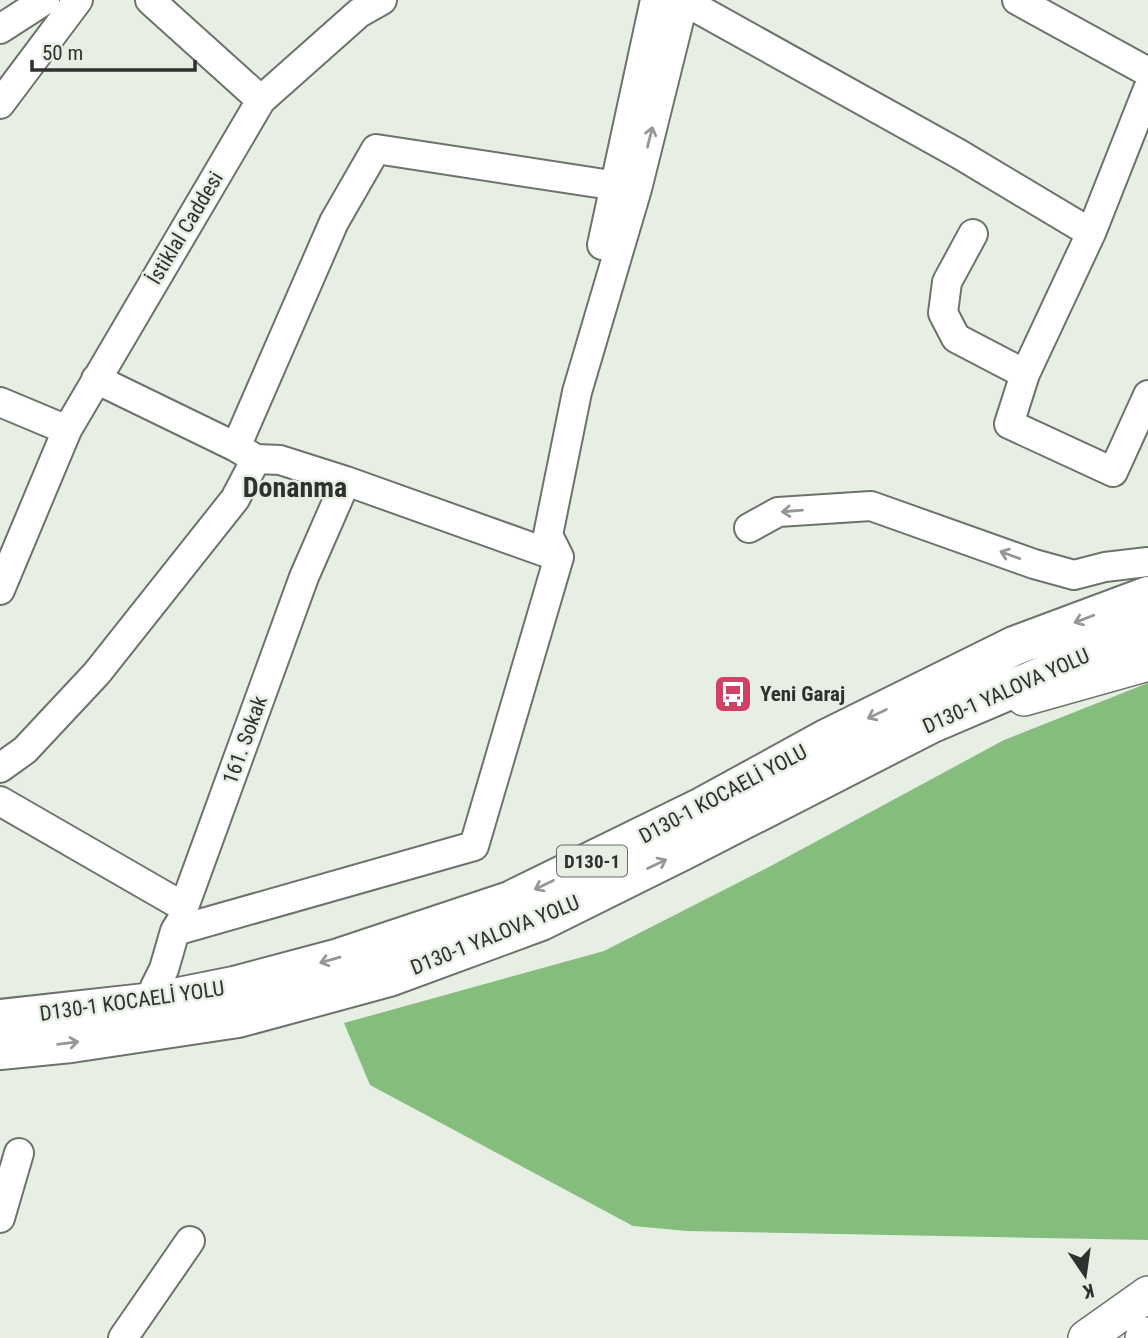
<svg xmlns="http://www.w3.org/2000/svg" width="1148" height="1338" font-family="'Roboto Condensed',sans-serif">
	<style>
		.forest { fill: #85bd7d }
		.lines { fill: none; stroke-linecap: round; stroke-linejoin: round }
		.minor-casing { stroke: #6c736b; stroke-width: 32 }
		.major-casing { stroke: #6c736b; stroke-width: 38 }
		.highway-casing { stroke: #6c736b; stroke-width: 42 }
		.minor { stroke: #fff; stroke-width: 28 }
		.major { stroke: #fff; stroke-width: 35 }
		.highway { stroke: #fff; stroke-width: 38 }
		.oneway { stroke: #969896 }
		.labels { text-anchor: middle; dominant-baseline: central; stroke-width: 5; stroke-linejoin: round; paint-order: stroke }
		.shield { fill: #e7efe5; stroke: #666a64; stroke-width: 2 }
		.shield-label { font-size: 19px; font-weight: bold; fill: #2e312d }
		.street-label { font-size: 21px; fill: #2e312d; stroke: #e7efe5 }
		.poi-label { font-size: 21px; font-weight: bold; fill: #2e312d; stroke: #e7efe5; text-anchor: start }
		.district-label { font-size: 28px; font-weight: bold; fill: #2e312d; stroke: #e7efe5 }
	</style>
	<rect width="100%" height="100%" fill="#e7efe5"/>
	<path class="forest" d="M 1148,683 L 1148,1240 L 687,1231 L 633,1226 L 370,1085 L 344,1023 L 604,951 L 767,868 L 1004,740 Z"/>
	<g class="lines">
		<defs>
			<path id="minor" d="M 150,0 L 261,100
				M 1017,0 L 1148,72
				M 665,1 L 684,1 L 959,154 L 1091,233
				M 0,29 L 45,0
				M 1148,89 L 1091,233 L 1025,374 L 1009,424 L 1113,472 L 1148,395
				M 0,104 L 78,0
				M 973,234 L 947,282 L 943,313 L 956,338 L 1025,374
				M 602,245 L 655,0
				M 96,379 L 236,447
				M 0,402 L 67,430 L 261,100 L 359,13 L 382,0
				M 256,459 L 236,447 L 334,222 L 376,149 L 637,189
				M 749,528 L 778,512 L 871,506 L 1034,564 L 1074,575 L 1105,567 L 1148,562
				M 0,590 L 67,430
				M 0,768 L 25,750 L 97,673 L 235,499 L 256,459 L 280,460 L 346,481 L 559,557
				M 0,801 L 184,907
				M 175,931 L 474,846 L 559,557 L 548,535 L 577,392 L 637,189 L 684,0
				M 154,1002 L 155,987 L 164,969 L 175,931 L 183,918 L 184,907 L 304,577 L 346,481
				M 0,1218 L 19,1153
				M 123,1338 L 190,1241"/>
			<path id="major" d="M 1024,698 L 1148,663
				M 1086,1338 L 1148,1294
				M 1143,1338 L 1148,1335"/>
			<path id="highway" d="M 0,1019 L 154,1002 L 234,986 L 339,958 L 510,901 L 704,806 L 828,738 L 1014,646 L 1148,596
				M 0,1050 L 71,1043 L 238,1018 L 389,977 L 541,921 L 684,850 L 930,724 L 1148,631"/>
		</defs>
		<use href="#minor" class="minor-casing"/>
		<use href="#major" class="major-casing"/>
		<use href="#highway" class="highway-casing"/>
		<use href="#minor" class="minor"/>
		<use href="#major" class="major"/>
		<use href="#highway" class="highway"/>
	</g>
	<defs><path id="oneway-shaft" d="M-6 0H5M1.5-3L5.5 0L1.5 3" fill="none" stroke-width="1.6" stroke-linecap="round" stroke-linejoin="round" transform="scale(1.75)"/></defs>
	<g class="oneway">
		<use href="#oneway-shaft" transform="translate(650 137) rotate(-76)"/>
		<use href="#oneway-shaft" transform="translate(792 511) rotate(175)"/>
		<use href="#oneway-shaft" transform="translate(1010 555) rotate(-160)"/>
		<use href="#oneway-shaft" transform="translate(1084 619) rotate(159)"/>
		<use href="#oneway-shaft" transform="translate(877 714) rotate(154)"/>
		<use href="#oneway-shaft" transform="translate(657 864) rotate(-26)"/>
		<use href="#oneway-shaft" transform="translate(544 885) rotate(154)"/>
		<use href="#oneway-shaft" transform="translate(330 960) rotate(164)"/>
		<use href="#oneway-shaft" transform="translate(68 1043) rotate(-7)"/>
	</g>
	<defs>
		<symbol id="bus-square" viewBox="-11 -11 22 22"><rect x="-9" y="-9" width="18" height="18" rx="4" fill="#d14165" stroke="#e7efe5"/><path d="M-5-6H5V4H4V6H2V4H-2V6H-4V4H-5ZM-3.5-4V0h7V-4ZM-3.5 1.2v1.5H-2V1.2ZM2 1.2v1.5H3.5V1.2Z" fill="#fff"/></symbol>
	</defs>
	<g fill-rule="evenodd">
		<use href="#bus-square" x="711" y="672" width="44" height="44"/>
	</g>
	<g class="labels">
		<rect class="shield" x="557" y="845.5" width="70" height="31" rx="5"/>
		<g class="shield-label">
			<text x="592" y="861">D130-1</text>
		</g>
		<g class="street-label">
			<text transform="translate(185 228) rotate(-59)">İstiklal Caddesi</text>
			<text transform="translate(1006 691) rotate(-24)">D130-1 YALOVA YOLU</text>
			<text transform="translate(245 740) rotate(-70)">161. Sokak</text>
			<text transform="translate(723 794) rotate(-28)">D130-1 KOCAELİ YOLU</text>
			<text transform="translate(495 935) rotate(-22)">D130-1 YALOVA YOLU</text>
			<text transform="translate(132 1001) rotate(-8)">D130-1 KOCAELİ YOLU</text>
		</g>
		<g class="poi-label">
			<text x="760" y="694">Yeni Garaj</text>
		</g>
		<g class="district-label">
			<text x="295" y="487">Donanma</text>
		</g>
	</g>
	<g transform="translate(1085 1275) rotate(167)" stroke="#e7efe5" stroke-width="5" paint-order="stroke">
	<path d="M0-5L12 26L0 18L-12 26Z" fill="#2e312d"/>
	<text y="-10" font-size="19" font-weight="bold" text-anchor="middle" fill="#2e312d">K</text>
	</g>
	<path d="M32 60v10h163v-10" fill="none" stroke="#2e312d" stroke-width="3.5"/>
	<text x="42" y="60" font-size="21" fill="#2e312d" stroke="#e7efe5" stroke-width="5" paint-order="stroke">50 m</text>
</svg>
